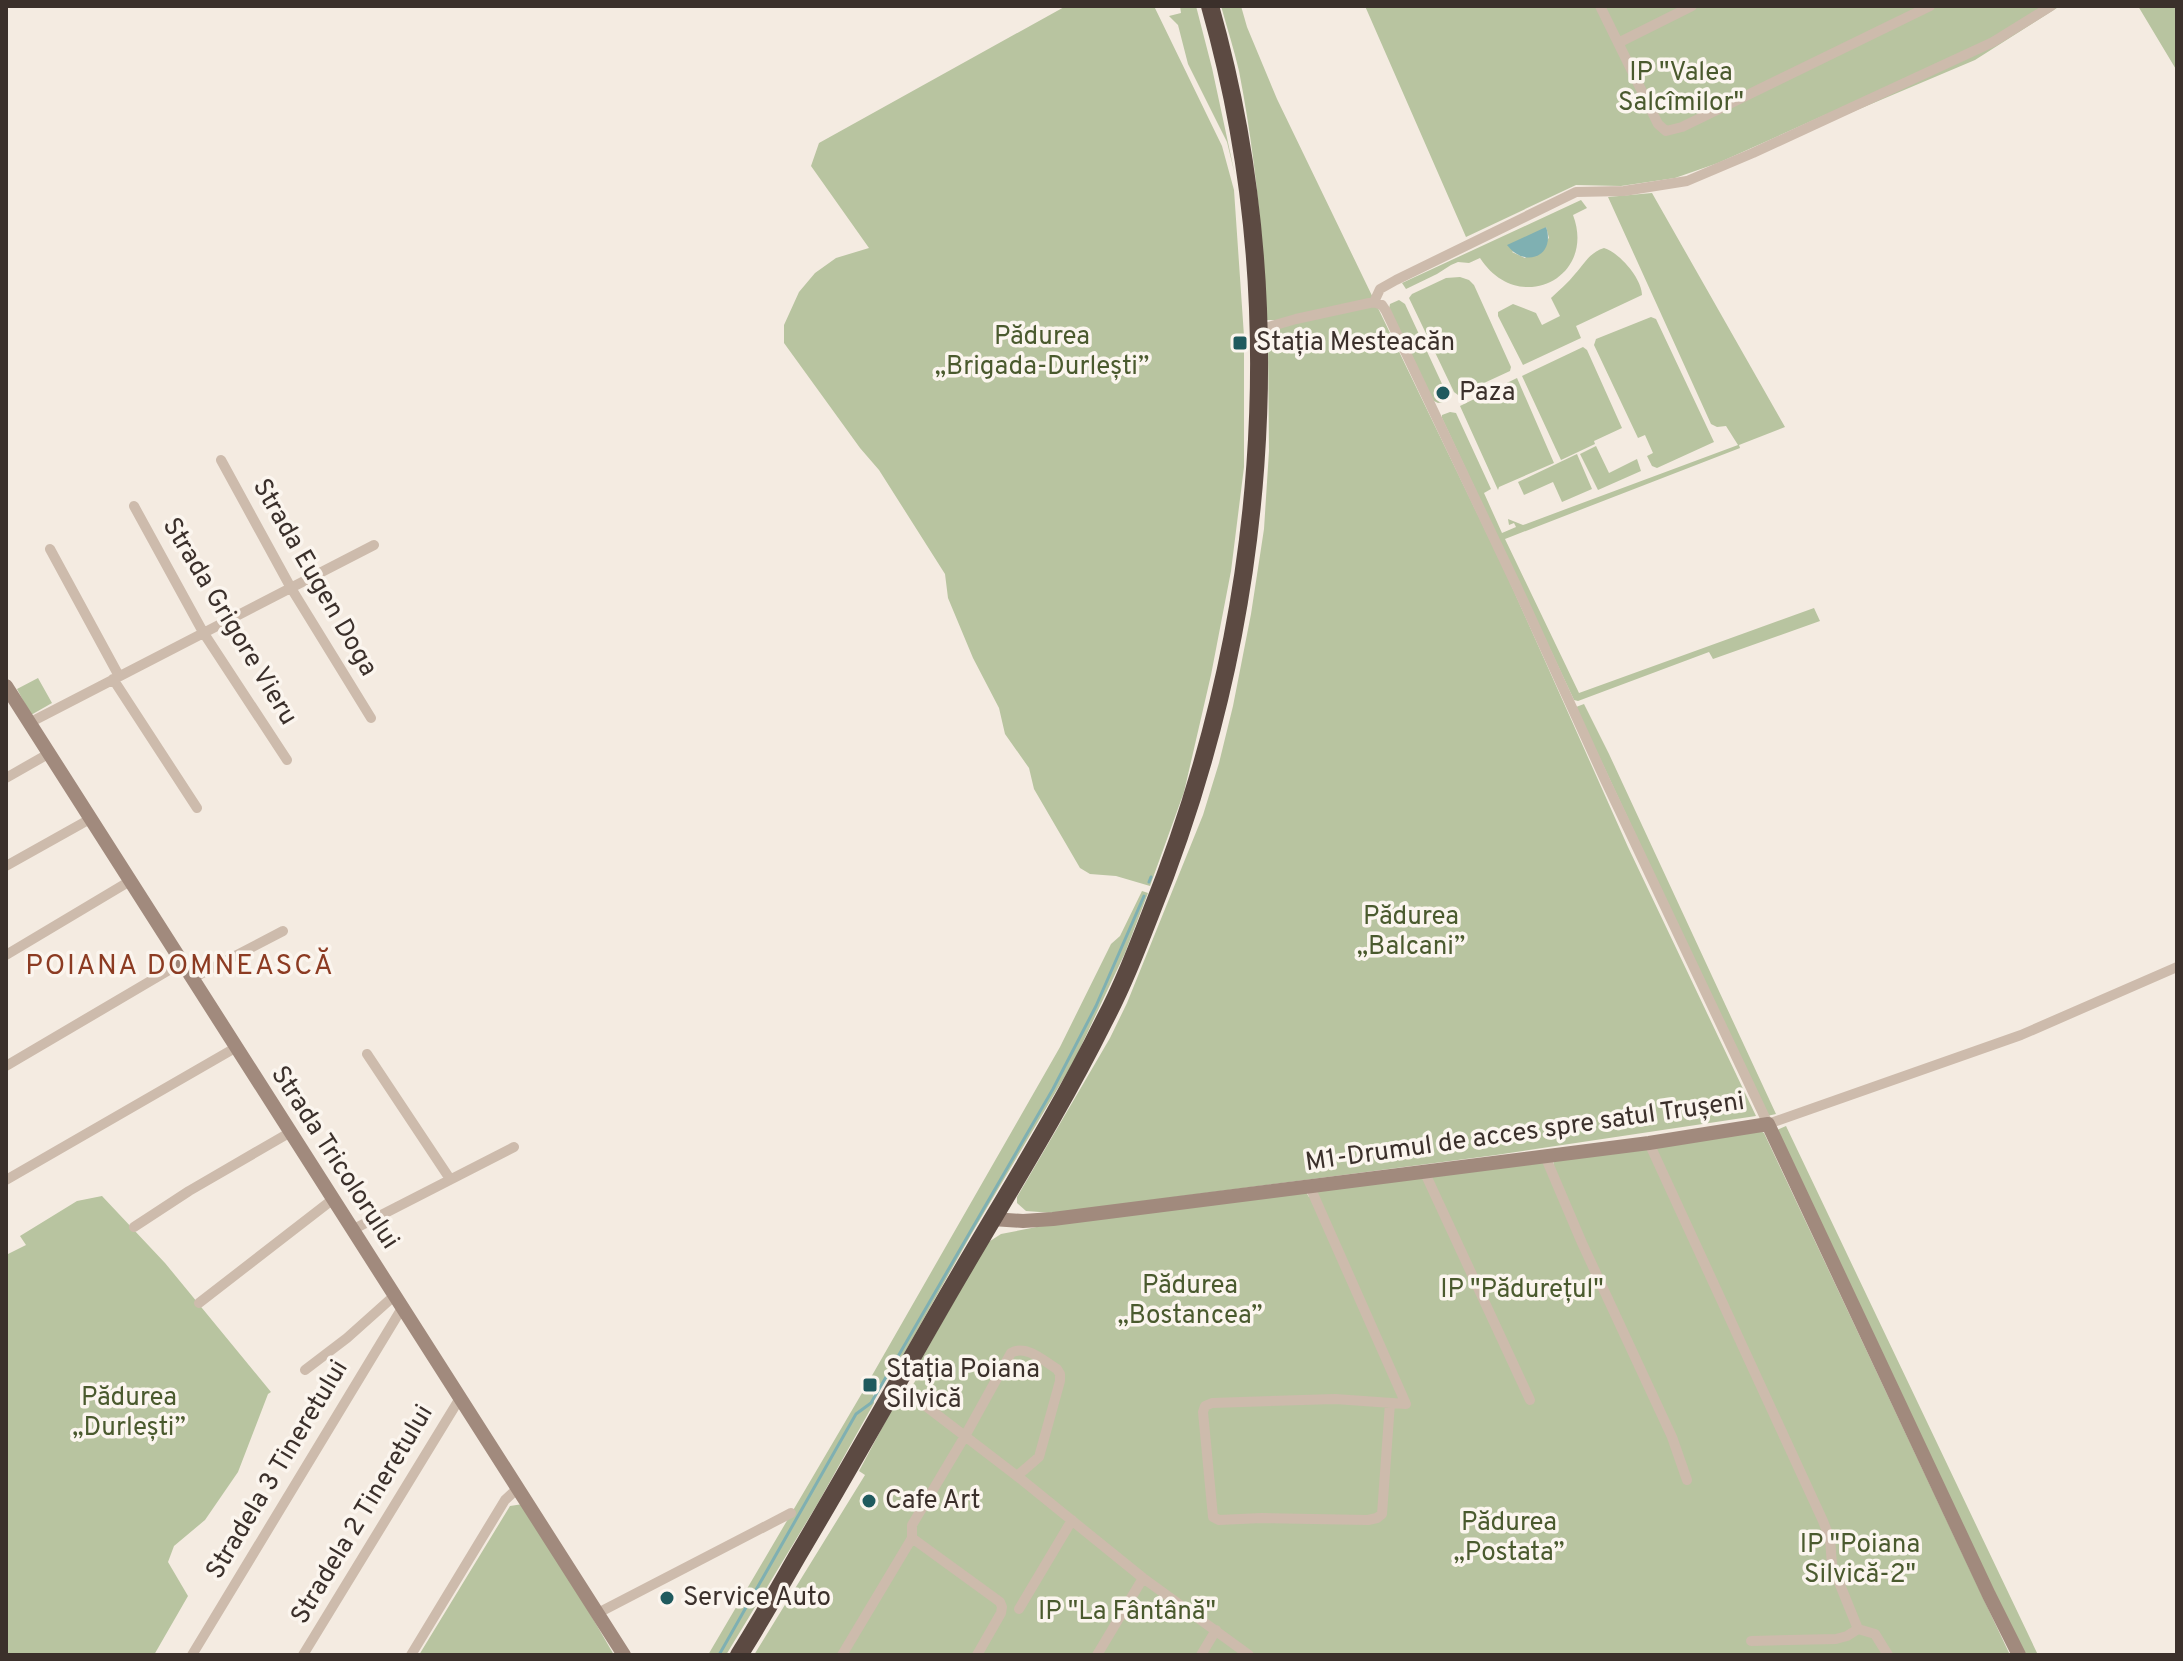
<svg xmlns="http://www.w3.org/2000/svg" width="2183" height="1661" font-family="Overpass,sans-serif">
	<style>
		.green { fill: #b8c4a0; fill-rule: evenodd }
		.water { fill: #7fb0b2 }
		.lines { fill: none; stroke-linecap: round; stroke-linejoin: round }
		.stream { stroke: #7fb0b2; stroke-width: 3 }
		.street { stroke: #cdbbac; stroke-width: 10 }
		.secondary { stroke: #a18a7d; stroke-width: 14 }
		.highway { stroke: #5c4a42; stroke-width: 18 }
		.poi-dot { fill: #1f5a5e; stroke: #fbf5ee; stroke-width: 3 }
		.labels { text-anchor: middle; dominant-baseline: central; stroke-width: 7; stroke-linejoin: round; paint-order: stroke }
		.park-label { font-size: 26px; fill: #4a5a2e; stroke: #fbf5ee }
		.poi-label { font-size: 26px; fill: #3b302b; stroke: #fbf5ee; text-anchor: start }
		.street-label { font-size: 26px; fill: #3b302b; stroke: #fbf5ee }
		.neighbourhood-label { font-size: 28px; letter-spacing: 2px; fill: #8c3b22; stroke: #fbf5ee }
	</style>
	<rect width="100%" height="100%" fill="#f4ebe1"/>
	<path class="green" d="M 1066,6 L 1154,6 L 1222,146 L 1234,190 L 1244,336 L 1244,467 L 1231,571 L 1211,675 L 1184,792 L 1150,886 L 1116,876 L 1090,874 L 1080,868 L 1034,789 L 1029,768 L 1005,734 L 999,708 L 973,658 L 948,598 L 945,574 L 879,470 L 860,448 L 784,343 L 784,325 L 799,292 L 815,273 L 836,258 L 869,248 L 811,166 L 819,143 Z
		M 1180,6 L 1196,6 L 1212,68 L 1235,175 L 1227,142 L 1188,64 L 1178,25 L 1169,16 L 1181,13 Z
		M 1221,6 L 1241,6 L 1247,27 L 1277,99 L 1504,569 L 1628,847 L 1756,1116 L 1496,1155 L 1053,1213 L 1026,1211 L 1017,1203 L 1017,1197 L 1110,1038 L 1127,1003 L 1203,815 L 1219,763 L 1233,706 L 1251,614 L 1264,529 L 1269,451 L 1268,340 L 1275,330 L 1275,320 L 1267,320 C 1263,237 1255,153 1239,71 C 1234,49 1227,28 1221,6 Z
		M 1365,6 L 2060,6 L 1975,60 L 1831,121 L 1827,114 L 1718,163 L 1675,178 L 1621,186 L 1576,185 L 1466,237 Z
		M 2138,6 L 2177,6 L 2177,71 Z
		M 1652,193 L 1785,427 L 1739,445 L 1740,448 L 1505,539 L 1579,693 L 1814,608 L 1820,621 L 1713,659 L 1709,652 L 1578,701 L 1574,700 L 1442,418 L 1442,415 L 1450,412 L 1456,413 L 1491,489 L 1484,493 L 1502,533 L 1516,527 L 1514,523 L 1509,525 L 1508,519 L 1523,525 L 1738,445 L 1726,426 L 1717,427 L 1711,424 L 1608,197 Z
		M 1581,200 L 1587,208 L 1573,215 C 1597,278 1518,317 1480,258 L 1469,263 L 1458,262 L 1451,265 L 1437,274 L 1406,289 L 1402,283 ZM 1546,227 L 1549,238 L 1525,258 L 1512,252 Z
		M 1604,248 C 1620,253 1642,279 1642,295 L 1576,326 L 1581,338 L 1523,365 L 1498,316 L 1498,312 L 1513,304 L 1536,313 L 1542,325 L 1560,316 L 1551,298 C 1559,290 1568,283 1575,274 C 1585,263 1589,253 1604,248 Z
		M 1460,277 L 1469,280 L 1474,285 L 1511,367 L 1510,371 L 1458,395 L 1454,392 L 1409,298 L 1412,294 L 1446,278 Z
		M 1399,300 L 1405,304 L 1443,386 L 1437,390 L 1443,402 L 1438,403 L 1432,400 L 1389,309 L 1390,304 Z
		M 1651,317 L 1656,319 L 1714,442 L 1657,468 L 1652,466 L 1647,456 L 1653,453 L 1645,435 L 1638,438 L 1594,345 L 1596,339 Z
		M 1583,347 L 1587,350 L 1622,428 L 1594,441 L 1595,444 L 1561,460 L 1522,376 Z
		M 1517,378 L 1554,463 L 1499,487 L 1498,490 L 1460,406 Z
		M 1596,446 L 1609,473 L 1637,459 L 1641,471 L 1598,490 L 1580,454 Z
		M 1577,454 L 1592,489 L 1562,502 L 1553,482 L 1524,495 L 1518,482 Z
		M 38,678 L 52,703 L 31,715 L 17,689 Z
		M 1584,704 L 1609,754 L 1776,1114 L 1767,1116 L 1576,707 Z
		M 1142,891 L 1148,893 L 1125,953 L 1074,1061 L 972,1233 L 892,1375 L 880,1384 L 870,1379 L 1060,1047 L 1111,944 L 1120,936 Z
		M 1786,1126 L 2038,1655 L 2023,1655 L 1777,1130 Z
		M 1759,1130 L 1764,1133 L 2010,1655 L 754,1655 L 865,1475 L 859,1471 L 897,1400 L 903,1397 L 909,1398 L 913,1392 L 911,1388 L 920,1373 L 918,1365 L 987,1243 L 1001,1234 L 1062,1222 L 1306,1192 L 1309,1197 L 1317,1196 L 1315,1191 L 1429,1173 L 1542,1160 L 1554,1167 L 1553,1159 Z
		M 102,1196 L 165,1263 L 271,1392 L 268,1394 L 238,1472 L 205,1520 L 174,1546 L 168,1562 L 188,1596 L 154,1655 L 6,1655 L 6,1255 L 26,1245 L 20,1236 L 77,1201 Z
		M 865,1388 L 873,1393 L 874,1403 L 818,1503 L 726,1655 L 708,1655 Z
		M 523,1504 L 549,1543 L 614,1655 L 419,1655 L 510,1506 Z"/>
	<path class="water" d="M 1546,227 C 1556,256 1525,269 1507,245 Z"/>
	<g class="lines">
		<path class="stream" d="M 1149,882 L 1151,877
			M 719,1655 L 856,1414 L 871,1403 L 1053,1089 L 1096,1006 L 1144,896"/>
		<path class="street" d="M 1600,6 L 1658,124 L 1666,131 L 1682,127 L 1930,6
			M 1618,43 L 1692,6
			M 1374,302 L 1380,289 L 1396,280 L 1576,192 L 1624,191 L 1687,181 L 1753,153 L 1993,42 L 2051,6
			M 1258,330 L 1296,319 L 1374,302 L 1382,305 L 1386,311 L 1517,587 L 1605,780 L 1768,1124 L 2021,1035 L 2177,967
			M 221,460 L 291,588 L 371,718
			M 134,506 L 203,632 L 287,760
			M 50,549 L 119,676
			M 113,679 L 197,808
			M 29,723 L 374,545
			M 6,778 L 48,754
			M 6,866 L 90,819
			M 6,955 L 130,881
			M 191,979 L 283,931
			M 367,1054 L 450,1179
			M 6,1066 L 181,963
			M 1649,1143 L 1823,1521 L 1830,1539 L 1832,1565 L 1858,1629 L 1875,1634 L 1888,1655
			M 1545,1156 L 1582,1243 L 1672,1437 L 1687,1480
			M 1424,1171 L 1530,1400
			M 6,1180 L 235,1048
			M 1310,1187 L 1406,1404 L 1335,1399 L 1212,1403 L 1205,1406 L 1203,1412 L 1213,1517 L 1219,1520 L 1262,1518 L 1368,1520 L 1377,1518 L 1382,1514 L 1390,1403
			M 134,1227 L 189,1191 L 289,1133
			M 352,1230 L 514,1147
			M 199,1303 L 332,1200
			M 305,1370 L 347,1338 L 394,1296
			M 897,1384 L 1017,1476 L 1143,1578 L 1249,1655
			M 912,1538 L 1000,1602 L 1002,1607 L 1001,1613 L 977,1655
			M 1019,1609 L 1072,1520
			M 598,1613 L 791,1513
			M 1751,1641 L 1836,1639 L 1847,1636 L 1858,1629
			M 192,1655 L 402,1308
			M 303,1655 L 460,1398
			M 411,1655 L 505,1500 L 518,1488
			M 842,1655 L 912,1538 L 912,1525 L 965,1436 L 1011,1353 C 1026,1344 1044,1361 1057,1369 L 1060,1374 L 1060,1381 L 1039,1457 L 1017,1476
			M 1097,1655 L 1143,1578
			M 1201,1655 L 1216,1630"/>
		<path class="secondary" d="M 6,686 L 624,1655
			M 992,1219 L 1023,1221 L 1053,1219 L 1649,1143 L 1768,1124 L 1989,1595 L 2019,1655"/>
		<path class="highway" d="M 739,1655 C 760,1622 779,1588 798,1555 C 848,1471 896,1385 945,1300 C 998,1208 1057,1116 1104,1021 C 1122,987 1136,951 1150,915 C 1266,627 1295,306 1210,6"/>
	</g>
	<g class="poi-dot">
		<rect x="1232" y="335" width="16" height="16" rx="4"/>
		<circle cx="1443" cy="393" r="8"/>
		<rect x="862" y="1377" width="16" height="16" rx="4"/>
		<circle cx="869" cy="1501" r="8"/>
		<circle cx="667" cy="1598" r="8"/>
	</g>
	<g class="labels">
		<g class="park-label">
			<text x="1681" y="73">IP "Valea<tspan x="1681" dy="30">Salcîmilor"</tspan></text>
			<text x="1042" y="337">Pădurea<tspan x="1042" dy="30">„Brigada-Durlești”</tspan></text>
			<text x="1411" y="917">Pădurea<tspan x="1411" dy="30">„Balcani”</tspan></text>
			<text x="1190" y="1286">Pădurea<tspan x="1190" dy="30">„Bostancea”</tspan></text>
			<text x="1522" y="1290">IP "Pădurețul"</text>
			<text x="129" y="1398">Pădurea<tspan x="129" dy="30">„Durlești”</tspan></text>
			<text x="1509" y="1523">Pădurea<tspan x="1509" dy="30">„Postata”</tspan></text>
			<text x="1860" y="1545">IP "Poiana<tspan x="1860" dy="30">Silvică-2"</tspan></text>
			<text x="1127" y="1612">IP "La Fântână"</text>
		</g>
		<g class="poi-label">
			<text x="1256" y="343">Stația Mesteacăn</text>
			<text x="1459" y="393">Paza</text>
			<text x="886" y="1370">Stația Poiana<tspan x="886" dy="30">Silvică</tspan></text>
			<text x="885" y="1501">Cafe Art</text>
			<text x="683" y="1598">Service Auto</text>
		</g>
		<g class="street-label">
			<text transform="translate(314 578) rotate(60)">Strada Eugen Doga</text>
			<text transform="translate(229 622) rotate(59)">Strada Grigore Vieru</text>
			<text transform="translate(1525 1133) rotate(-8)">M1-Drumul de acces spre satul Trușeni</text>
			<text transform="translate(334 1158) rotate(57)">Strada Tricolorului</text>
			<text transform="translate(278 1470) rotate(-59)">Stradela 3 Tineretului</text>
			<text transform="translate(363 1515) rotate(-59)">Stradela 2 Tineretului</text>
		</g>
		<g class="neighbourhood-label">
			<text x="180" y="967">POIANA DOMNEASCĂ</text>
		</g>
	</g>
	<rect width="2183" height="1661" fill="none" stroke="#3b302b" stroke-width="16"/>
</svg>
